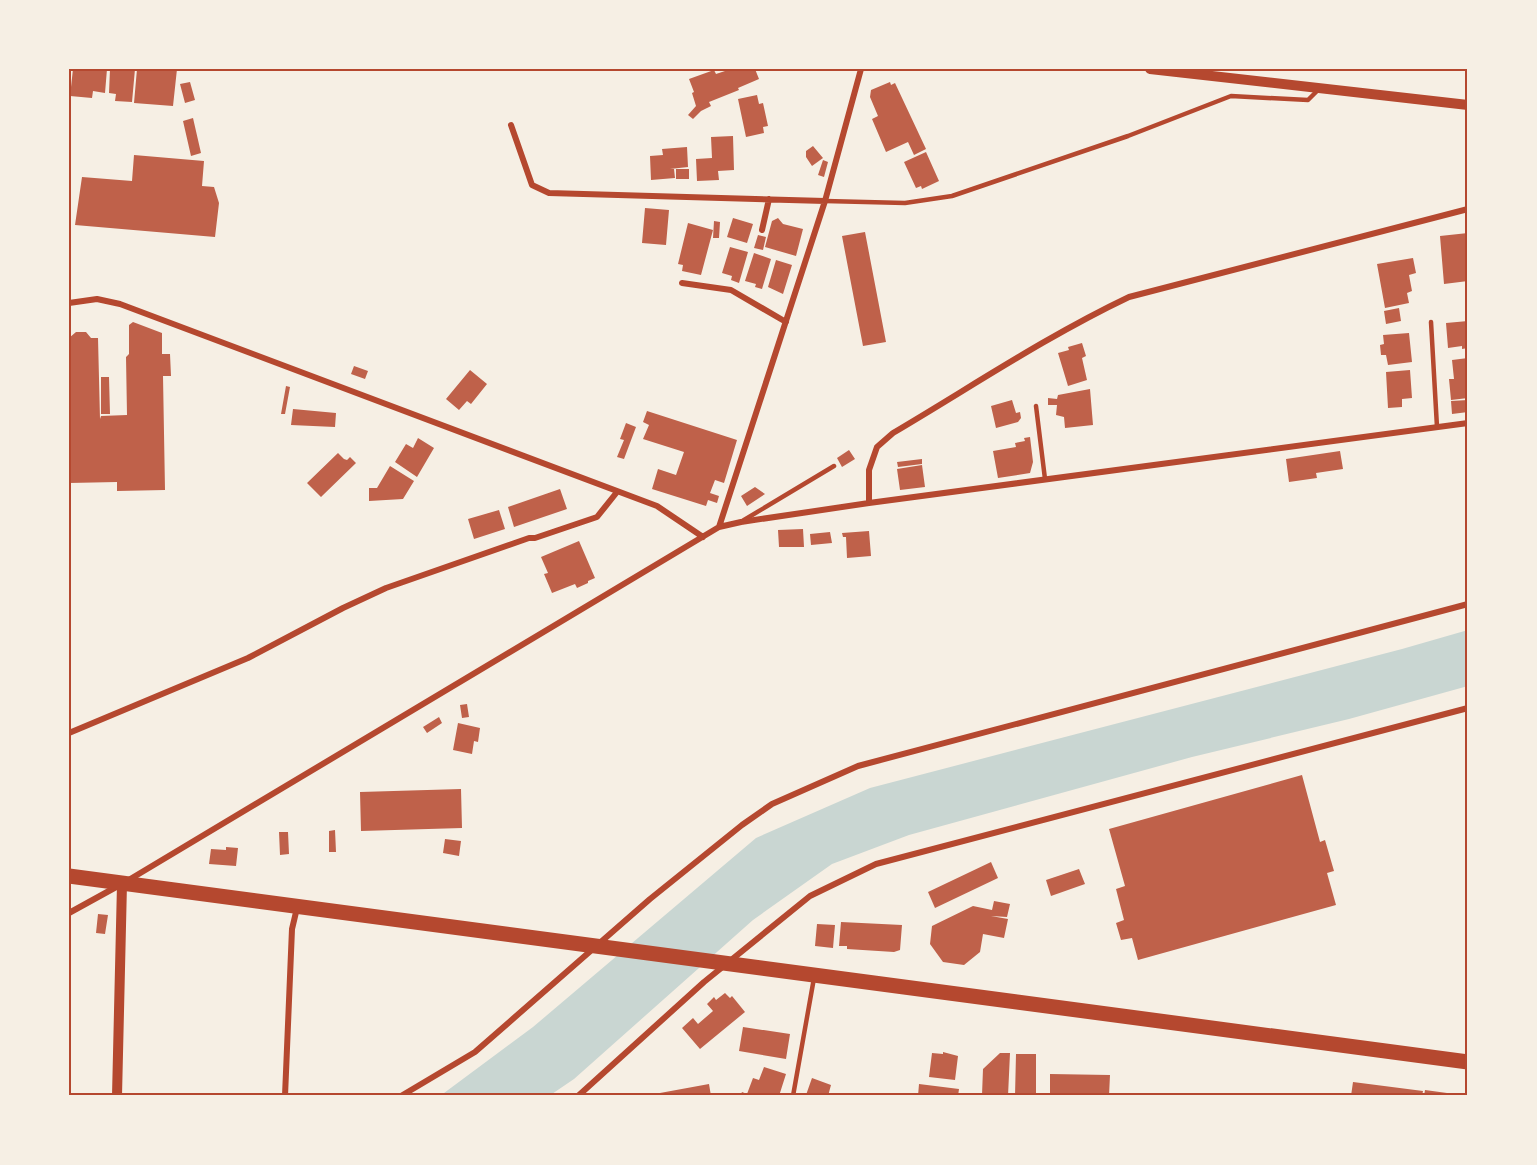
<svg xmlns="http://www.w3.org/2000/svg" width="1537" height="1165" font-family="Barlow,sans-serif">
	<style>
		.water { fill: #c9d6d2 }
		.building { fill: #bf614a }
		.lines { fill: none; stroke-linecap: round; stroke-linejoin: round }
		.service { stroke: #b5482f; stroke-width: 4.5 }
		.minor { stroke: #b5482f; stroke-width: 6 }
		.tertiary { stroke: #b5482f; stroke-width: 10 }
		.primary { stroke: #b5482f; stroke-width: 15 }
		.neatline { fill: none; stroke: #b5482f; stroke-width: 2 }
	</style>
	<rect width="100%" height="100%" fill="#f6efe4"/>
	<path class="water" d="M 1468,630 L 1468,686 L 1349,719 L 1192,757 L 909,835 L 832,864 L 753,920 L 574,1079 L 549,1096 L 440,1096 L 533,1027 L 756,838 L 870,788 L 1402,649 Z"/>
	<path class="building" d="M 73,69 L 107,69 L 105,93 L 93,91 L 92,98 L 70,96 Z
		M 110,69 L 135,69 L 132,102 L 115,101 L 116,94 L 109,93 Z
		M 137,69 L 177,69 L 173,106 L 134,103 Z
		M 731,69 L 755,69 L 759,79 L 738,88 L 739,90 L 709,102 L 711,106 L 701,111 L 693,119 L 688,115 L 696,106 L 692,93 L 694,92 L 689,79 L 714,70 L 716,74 Z
		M 190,82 L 195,100 L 185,103 L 180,84 Z
		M 890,82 L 891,85 L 895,83 L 926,149 L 914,155 L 908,142 L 886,152 L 872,119 L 878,116 L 870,97 L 871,90 Z
		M 757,95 L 759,104 L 763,103 L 768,126 L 763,127 L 764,133 L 746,137 L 738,99 Z
		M 193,118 L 201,153 L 191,156 L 183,121 Z
		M 733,136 L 734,170 L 718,171 L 719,180 L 697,181 L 696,159 L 712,158 L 711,137 Z
		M 813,146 L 823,158 L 812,166 L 806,157 L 806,151 Z
		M 687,147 L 688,167 L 670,169 L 674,169 L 675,178 L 651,180 L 650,156 L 663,155 L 662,149 Z
		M 926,152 L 939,181 L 922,189 L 921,186 L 916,188 L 904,162 Z
		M 134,155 L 204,161 L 202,186 L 214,187 L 219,203 L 215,237 L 75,225 L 82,177 L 132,181 Z
		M 823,160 L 828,162 L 824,177 L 818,175 Z
		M 676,169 L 689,169 L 689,179 L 676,179 Z
		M 645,208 L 669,210 L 666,245 L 642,243 Z
		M 733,218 L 753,224 L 747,243 L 727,237 Z
		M 778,218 L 783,224 L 803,229 L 796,256 L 765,247 L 772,221 Z
		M 714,221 L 720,222 L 719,238 L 713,238 Z
		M 688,223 L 713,230 L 701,275 L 682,271 L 683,265 L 678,264 Z
		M 865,232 L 886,342 L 863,346 L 842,236 Z
		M 1468,233 L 1468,281 L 1444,284 L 1440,236 Z
		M 758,235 L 766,237 L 763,250 L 754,248 Z
		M 730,247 L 748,252 L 739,283 L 731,280 L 732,276 L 722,273 Z
		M 754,253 L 771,259 L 762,289 L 755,287 L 756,284 L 745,281 Z
		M 1413,258 L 1416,273 L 1409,275 L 1412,291 L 1407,293 L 1409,303 L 1385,308 L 1377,264 Z
		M 776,260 L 792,265 L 783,294 L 768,287 Z
		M 1399,308 L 1401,321 L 1386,324 L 1384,311 Z
		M 1468,321 L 1468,348 L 1462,349 L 1462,346 L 1448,348 L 1446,323 Z
		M 133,322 L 162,333 L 162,354 L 170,354 L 171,376 L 163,376 L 165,490 L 117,491 L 117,482 L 69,483 L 69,338 L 76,332 L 86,332 L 91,338 L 98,338 L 100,419 L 101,416 L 127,415 L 126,357 L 129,354 L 129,325 Z
		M 1409,333 L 1412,362 L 1388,365 L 1386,355 L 1381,355 L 1380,345 L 1384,344 L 1383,335 Z
		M 1082,343 L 1086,356 L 1082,358 L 1087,380 L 1068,386 L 1058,353 L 1069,350 L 1068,347 Z
		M 1468,358 L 1468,398 L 1451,400 L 1449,379 L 1454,379 L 1452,360 Z
		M 354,366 L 368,371 L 365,379 L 351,374 Z
		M 470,370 L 487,384 L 471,404 L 467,401 L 459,410 L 446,399 Z
		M 1410,370 L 1412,398 L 1402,399 L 1402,407 L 1388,408 L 1386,372 Z
		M 101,377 L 109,377 L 110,414 L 101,414 Z
		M 286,386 L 290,387 L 285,414 L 281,414 Z
		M 1090,389 L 1093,425 L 1065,428 L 1064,417 L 1056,415 L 1057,405 L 1048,405 L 1048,398 L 1057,399 L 1058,395 Z
		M 1012,400 L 1016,413 L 1020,412 L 1021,418 L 1018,422 L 996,428 L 991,406 Z
		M 1468,400 L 1468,412 L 1452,414 L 1451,401 Z
		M 293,409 L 336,413 L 335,427 L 291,425 Z
		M 647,411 L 737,440 L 724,483 L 715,480 L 710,493 L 719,496 L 717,503 L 708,500 L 706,506 L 652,489 L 658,469 L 676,475 L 684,452 L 643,439 L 649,425 L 643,422 Z
		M 626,423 L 636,427 L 624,459 L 617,457 L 624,440 L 620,439 Z
		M 1030,437 L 1033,462 L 1030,473 L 998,478 L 993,451 L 1016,447 L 1015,443 L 1025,441 L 1024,438 Z
		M 418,438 L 434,448 L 417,477 L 395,462 L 406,444 L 413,448 Z
		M 849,450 L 855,459 L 842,467 L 837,458 Z
		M 1340,451 L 1343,469 L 1316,473 L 1317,478 L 1289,482 L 1286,459 Z
		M 338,453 L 344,459 L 347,460 L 350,457 L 356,463 L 321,497 L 307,483 Z
		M 922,459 L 922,464 L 898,467 L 897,462 Z
		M 922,465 L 925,487 L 900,490 L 897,469 Z
		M 390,466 L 414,481 L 403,499 L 369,501 L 369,488 L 377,488 Z
		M 755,487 L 765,494 L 747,506 L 741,496 Z
		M 560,489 L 567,509 L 514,527 L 508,507 Z
		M 499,510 L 505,529 L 474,539 L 468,519 Z
		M 803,529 L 804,547 L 779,547 L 778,530 Z
		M 869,531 L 871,556 L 847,558 L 846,537 L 843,537 L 842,533 Z
		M 830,532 L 832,543 L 811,545 L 810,534 Z
		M 579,541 L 595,578 L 588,581 L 588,583 L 577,588 L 575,584 L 552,593 L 544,574 L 548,573 L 541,557 Z
		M 467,704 L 469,717 L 462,718 L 460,705 Z
		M 439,717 L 442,723 L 427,733 L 423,727 Z
		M 458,723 L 480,728 L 478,742 L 474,741 L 472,754 L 453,750 Z
		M 1302,775 L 1320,842 L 1325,840 L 1334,871 L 1327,873 L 1336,905 L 1138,960 L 1132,938 L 1121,940 L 1116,923 L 1124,920 L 1116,889 L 1125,886 L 1109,829 Z
		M 461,789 L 462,828 L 361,831 L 360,792 Z
		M 335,830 L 336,852 L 329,852 L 329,831 Z
		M 279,832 L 288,832 L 289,854 L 280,855 Z
		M 445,839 L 461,841 L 459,856 L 443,853 Z
		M 226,847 L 238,848 L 236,866 L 209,864 L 211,849 L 226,850 Z
		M 991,862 L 998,878 L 935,908 L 928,892 Z
		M 1079,869 L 1085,884 L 1051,896 L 1046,880 Z
		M 994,901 L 1010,904 L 1007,917 L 991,916 L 1008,919 L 1004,938 L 983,934 L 980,952 L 964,965 L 943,962 L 930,944 L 932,926 L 973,906 L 992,910 Z
		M 98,914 L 108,915 L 105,934 L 96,933 Z
		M 841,922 L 902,925 L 900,950 L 894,952 L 847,949 L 847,946 L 839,946 Z
		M 817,924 L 835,925 L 833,948 L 815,946 Z
		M 725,993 L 730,998 L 732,996 L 745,1012 L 700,1049 L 682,1028 L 693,1018 L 698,1024 L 713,1011 L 707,1004 L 714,997 L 716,1000 Z
		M 743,1027 L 790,1034 L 786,1059 L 739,1051 Z
		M 943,1052 L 958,1056 L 955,1080 L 929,1077 L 932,1053 L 943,1054 Z
		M 1000,1053 L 1010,1053 L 1008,1096 L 982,1095 L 983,1069 Z
		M 1016,1054 L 1036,1054 L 1036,1096 L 1015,1096 Z
		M 764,1067 L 786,1074 L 779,1096 L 740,1096 L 742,1092 L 747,1094 L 753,1078 L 759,1080 Z
		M 1050,1074 L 1110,1075 L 1109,1096 L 1050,1096 Z
		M 812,1078 L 831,1085 L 828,1096 L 806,1095 Z
		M 1353,1082 L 1423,1091 L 1422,1096 L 1351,1096 Z
		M 709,1084 L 711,1096 L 649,1096 L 649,1095 Z
		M 919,1084 L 959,1089 L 958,1096 L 918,1096 Z
		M 1425,1090 L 1447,1093 L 1447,1096 L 1424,1096 Z"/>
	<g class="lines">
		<path class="service" d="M 825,201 L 905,203 L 952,196 L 1128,136 L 1231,96 L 1308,100 L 1319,89
			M 1431,322 L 1437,427
			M 1036,406 L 1045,479
			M 744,520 L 834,466
			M 793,1096 L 814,978"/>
		<path class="minor" d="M 511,125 L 532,185 L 549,193 L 825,201
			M 762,230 L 769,199
			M 682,283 L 731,290 L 786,322
			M 69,303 L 97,299 L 120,304 L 657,506 L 703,537
			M 869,503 L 869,470 L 877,447 L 893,433 C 971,387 1047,336 1129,297 L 1468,209
			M 719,527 L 825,201 L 861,69
			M 69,733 L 248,658 L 343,608 L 386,588 L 529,538 L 535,538 L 597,517 L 617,492
			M 127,881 L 719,527 L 741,522 L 869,503 L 1468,423
			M 69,913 L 118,886
			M 285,1096 L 292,929 L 297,908
			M 401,1096 L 475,1052 L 650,899 L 742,825 L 772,804 L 858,766 L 1468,604
			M 578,1096 L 704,982 L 810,896 L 876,864 L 1468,708"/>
		<path class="tertiary" d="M 1150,69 L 1468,105
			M 117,1096 L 122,884"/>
		<path class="primary" d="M 69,876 L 1468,1062"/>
	</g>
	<rect width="1537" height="1165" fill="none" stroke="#f6efe4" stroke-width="141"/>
	<rect x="70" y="70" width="1396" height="1024" class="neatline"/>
</svg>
